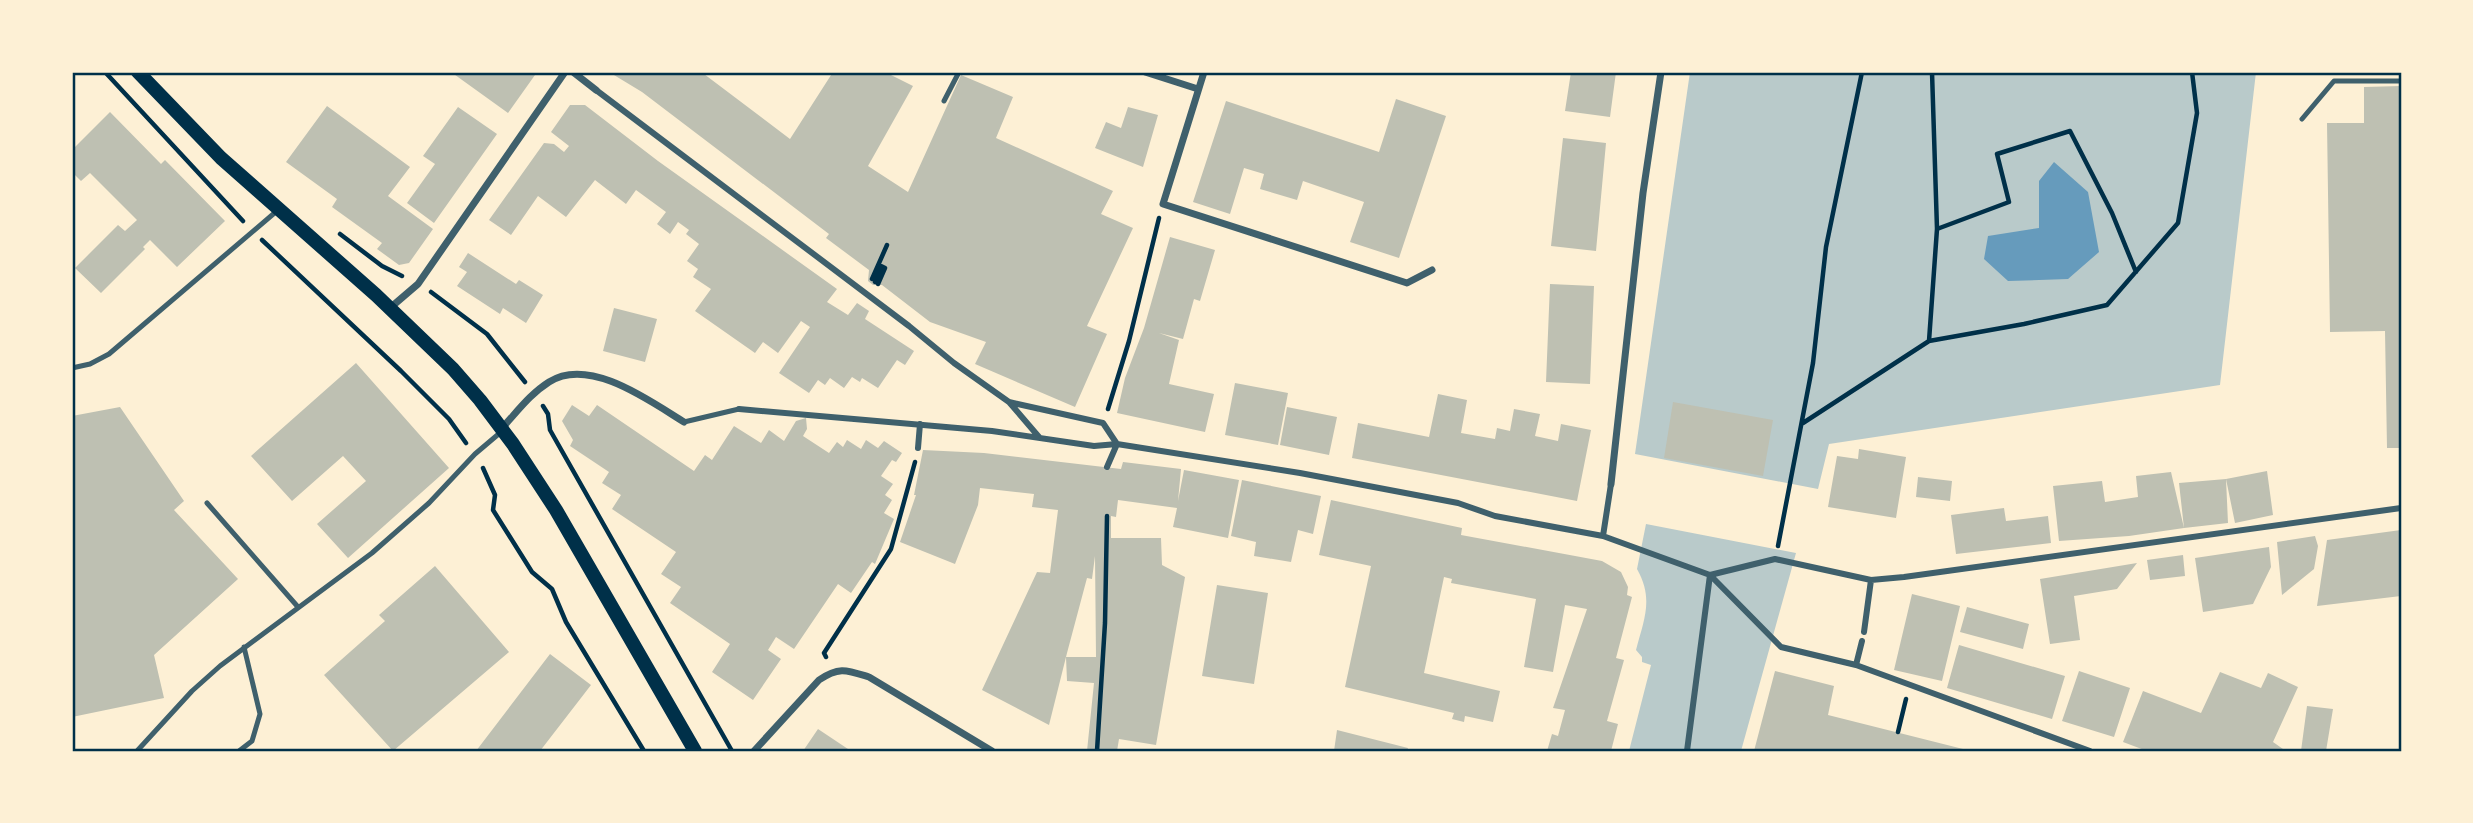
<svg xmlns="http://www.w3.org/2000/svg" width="2473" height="823" font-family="Rubik,sans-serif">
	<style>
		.green { fill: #b9caca }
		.water { fill: #669bbc }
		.building { fill: #bec0b2 }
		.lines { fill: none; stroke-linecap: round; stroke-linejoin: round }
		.path { stroke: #003049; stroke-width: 4.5 }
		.service { stroke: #3f606c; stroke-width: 5 }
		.pedestrian { stroke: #3f606c; stroke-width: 6 }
		.minor { stroke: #3f606c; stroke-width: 7 }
		.secondary { stroke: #003049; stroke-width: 14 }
		.neatline { fill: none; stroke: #003049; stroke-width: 2.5 }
	</style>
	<rect width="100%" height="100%" fill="#fdf0d5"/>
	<path class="green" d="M 1690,72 L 2256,72 L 2220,385 L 1829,444 L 1818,489 L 1635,454 Z
		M 1646,524 L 1796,553 L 1741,751 L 1629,751 L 1651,665 L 1642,662 L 1642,657 L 1636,650 C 1644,619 1654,599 1637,569 Z"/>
	<path class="water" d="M 2054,162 L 2088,192 L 2099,252 L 2068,279 L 2008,281 L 1984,259 L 1988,236 L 2039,228 L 2039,181 Z"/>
	<path class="building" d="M 451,72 L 530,72 L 535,75 L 508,113 Z
		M 609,72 L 706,72 L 704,74 L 790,139 L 833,72 L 890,72 L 889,74 L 913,86 L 868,166 L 908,192 L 961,75 L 1013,97 L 996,138 L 1113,191 L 1101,214 L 1133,228 L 1087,326 L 1107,334 L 1075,407 L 975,364 L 986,342 L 930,322 L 882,285 L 873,285 L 868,281 L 869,270 L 826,238 L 829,234 L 642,92 Z
		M 1571,72 L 1616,72 L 1610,117 L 1565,111 Z
		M 2401,86 L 2401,448 L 2387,448 L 2385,331 L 2330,332 L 2327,123 L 2364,123 L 2364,87 Z
		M 1396,99 L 1446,116 L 1399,258 L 1350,242 L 1364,202 L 1303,181 L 1297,200 L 1260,189 L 1264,174 L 1244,168 L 1230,214 L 1193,202 L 1226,101 L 1379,152 Z
		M 570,105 L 585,105 L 658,161 L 837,289 L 827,302 L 848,315 L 857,303 L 869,311 L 865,319 L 914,351 L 905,365 L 897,360 L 878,388 L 862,378 L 860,382 L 852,377 L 844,388 L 830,378 L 825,385 L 818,380 L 809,393 L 779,373 L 810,327 L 801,321 L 778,353 L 763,342 L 755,353 L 695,311 L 711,289 L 693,277 L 698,269 L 687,261 L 699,244 L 686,234 L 689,230 L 678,222 L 670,234 L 657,224 L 666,212 L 636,190 L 626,204 L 595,180 L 566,217 L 538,196 L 511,235 L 489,220 L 544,143 L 554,144 L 564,152 L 569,146 L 551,132 Z
		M 327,106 L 410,167 L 388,196 L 433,229 L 409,263 L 399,265 L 377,249 L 382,243 L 332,207 L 337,199 L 286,162 Z
		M 458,107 L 497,134 L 434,223 L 407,203 L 435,164 L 423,156 Z
		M 1128,107 L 1158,115 L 1143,167 L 1095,148 L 1106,122 L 1121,128 Z
		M 110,112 L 161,164 L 165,160 L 225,221 L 177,267 L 150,240 L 143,247 L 145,249 L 101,293 L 75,268 L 118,225 L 125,231 L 137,220 L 90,173 L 81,181 L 72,172 L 72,150 Z
		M 1563,138 L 1606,143 L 1596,251 L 1551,246 Z
		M 1170,237 L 1215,250 L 1200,301 L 1194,299 L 1183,339 L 1159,333 L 1179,340 L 1169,384 L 1214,394 L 1205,432 L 1117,413 L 1125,378 L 1144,328 Z
		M 468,253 L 516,284 L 519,280 L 543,295 L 526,323 L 503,308 L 500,314 L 457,286 L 467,272 L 459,267 Z
		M 1550,284 L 1594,286 L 1590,384 L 1546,382 Z
		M 614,308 L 657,319 L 645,362 L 603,351 Z
		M 356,363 L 449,468 L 348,558 L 317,524 L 366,481 L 343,456 L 292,501 L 251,456 Z
		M 1235,383 L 1288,393 L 1278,445 L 1225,435 Z
		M 1438,394 L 1467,400 L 1461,433 L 1495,439 L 1497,428 L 1510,431 L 1514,409 L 1540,414 L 1535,436 L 1558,441 L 1561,424 L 1591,430 L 1577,501 L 1352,458 L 1358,423 L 1429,437 Z
		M 1673,402 L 1773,420 L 1763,476 L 1664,458 Z
		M 572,405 L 589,416 L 597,405 L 694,471 L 705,455 L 712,460 L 734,426 L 761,443 L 769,430 L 784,441 L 796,421 L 806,418 L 807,429 L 803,436 L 829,453 L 837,442 L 843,447 L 847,440 L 861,449 L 866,440 L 878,448 L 884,441 L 902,453 L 896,462 L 892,460 L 881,476 L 893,484 L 885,495 L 892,500 L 884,513 L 894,519 L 875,564 L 872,562 L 851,593 L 838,584 L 794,649 L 776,637 L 768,650 L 781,659 L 753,700 L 712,672 L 730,644 L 670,603 L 681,587 L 661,574 L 676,552 L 612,509 L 621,495 L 602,483 L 609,472 L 570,446 L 573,440 L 562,421 Z
		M 120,407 L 184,501 L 174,510 L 238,579 L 154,655 L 164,698 L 72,717 L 72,416 Z
		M 1287,407 L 1337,417 L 1329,455 L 1280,445 Z
		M 1859,449 L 1906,457 L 1896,518 L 1828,507 L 1837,456 L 1858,459 Z
		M 923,450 L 984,453 L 1121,469 L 1123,462 L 1181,469 L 1178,501 L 1184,470 L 1239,480 L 1228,538 L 1173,527 L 1177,508 L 1118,500 L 1116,517 L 1111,516 L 1111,538 L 1161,538 L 1162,565 L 1185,577 L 1156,745 L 1119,739 L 1117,751 L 1087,751 L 1094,683 L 1067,681 L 1066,657 L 1096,657 L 1095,556 L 1092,579 L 1087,578 L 1067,653 L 1049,725 L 982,690 L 1037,572 L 1050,573 L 1058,510 L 1032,507 L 1034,494 L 980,488 L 978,505 L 955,564 L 900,542 L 916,495 L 914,495 Z
		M 2267,471 L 2273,515 L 2235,523 L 2226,479 L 2228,523 L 2184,528 L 2179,483 L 2226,479 Z
		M 2171,472 L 2184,528 L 2129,536 L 2059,541 L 2053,486 L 2102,481 L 2105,502 L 2138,497 L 2136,476 Z
		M 1918,477 L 1952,481 L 1950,501 L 1916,497 Z
		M 1242,480 L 1321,496 L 1313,534 L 1298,530 L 1291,562 L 1254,556 L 1256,542 L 1231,536 Z
		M 1331,500 L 1462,528 L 1461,535 L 1602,561 L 1621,572 L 1628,587 L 1627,595 L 1632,597 L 1616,658 L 1624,660 L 1607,721 L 1618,724 L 1611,751 L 1547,751 L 1552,734 L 1558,736 L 1565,710 L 1553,708 L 1587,609 L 1565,605 L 1553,672 L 1524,667 L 1536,599 L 1451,583 L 1452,579 L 1444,577 L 1424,673 L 1500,691 L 1493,722 L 1465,716 L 1464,722 L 1452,719 L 1454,713 L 1345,687 L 1371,566 L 1319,555 Z
		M 2004,508 L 2006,521 L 2048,516 L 2051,543 L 1956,554 L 1951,515 Z
		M 2401,530 L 2401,596 L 2317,606 L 2327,540 Z
		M 2315,536 L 2318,546 L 2314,569 L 2282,595 L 2277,542 Z
		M 2269,547 L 2271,567 L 2253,604 L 2203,612 L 2195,558 Z
		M 2183,555 L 2185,576 L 2150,580 L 2147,560 Z
		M 2137,563 L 2117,589 L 2074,596 L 2080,640 L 2050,644 L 2040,579 Z
		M 435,566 L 509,652 L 393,751 L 324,675 L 385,621 L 379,615 Z
		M 1217,585 L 1268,593 L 1254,684 L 1202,676 Z
		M 1912,594 L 1960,606 L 1942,681 L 1894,670 Z
		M 1967,607 L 2029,624 L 2023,649 L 1960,632 Z
		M 1959,645 L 2065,676 L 2052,719 L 1947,688 Z
		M 550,654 L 591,685 L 540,751 L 476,751 Z
		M 1775,671 L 1834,686 L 1828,715 L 1971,751 L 1754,751 Z
		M 2079,671 L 2130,688 L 2114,737 L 2062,721 Z
		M 2220,672 L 2261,688 L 2268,673 L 2298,687 L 2273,742 L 2283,749 L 2282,751 L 2147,751 L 2123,742 L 2143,691 L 2201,713 Z
		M 2307,706 L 2333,709 L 2326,751 L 2301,751 Z
		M 818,729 L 851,751 L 803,751 Z
		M 1337,730 L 1408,748 L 1407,751 L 1334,751 Z"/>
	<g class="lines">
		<path class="path" d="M 105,72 L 243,221
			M 1937,229 L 2009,202 L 1997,154 L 2070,131 L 2112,213 L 2136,272
			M 340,234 L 382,266 L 402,276
			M 262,240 L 401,371 L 449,419 L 466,443
			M 872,279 L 887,245
			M 875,282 L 881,266 L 885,268 L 878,284
			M 431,292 L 487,334 L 525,382
			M 1929,341 L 1937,229 L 1932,72
			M 543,406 L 548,414 L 550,430 L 732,751
			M 1108,409 L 1129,341 L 1159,218
			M 1803,423 L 1929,341 L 2024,324 L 2107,305 L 2178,223 L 2197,113 L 2192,72
			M 483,468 L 495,495 L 493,510 L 532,572 L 552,589 L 566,622 L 644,751
			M 1778,546 L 1813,363 L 1826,247 L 1862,72
			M 826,657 L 824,653 L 891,549 L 915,462
			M 1898,732 L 1906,699
			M 1097,751 L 1105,623 L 1107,516"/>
		<path class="service" d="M 944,101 L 959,72
			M 2302,119 L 2334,81 L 2401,81
			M 72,368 L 90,364 L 109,354 L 278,210
			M 684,422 L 739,409
			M 207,503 L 298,607
			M 137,751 L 192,691 L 220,666 L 372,553 L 429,503 L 475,454 L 501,432
			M 239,751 L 252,741 L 260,714 L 244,647"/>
		<path class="pedestrian" d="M 596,90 L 909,326 L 954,363 L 1009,402 L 1103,423 L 1117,444
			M 1009,402 L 1039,437
			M 739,409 L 992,431 L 1094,446 L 1117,444 L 1300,473 L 1458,503 L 1495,516 L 1603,536 L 1710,575 L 1781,647 L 1856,665 L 2090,751
			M 918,448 L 920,424
			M 1107,467 L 1117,444
			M 1603,536 L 1611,484
			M 1710,575 L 1775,559 L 1871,580 L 1904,577 L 2401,508
			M 1864,632 L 1871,580
			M 1856,665 L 1862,641
			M 1687,751 L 1710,575"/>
		<path class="minor" d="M 573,72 L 596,90
			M 1145,72 L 1198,89
			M 1204,72 L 1163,204 L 1407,283 L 1432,270
			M 390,308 L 418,284 L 565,72
			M 502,428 C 517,412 530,394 549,382 C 589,356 650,401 684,422
			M 1611,484 L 1643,193 L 1661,72
			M 754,751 L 819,680 C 839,666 847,670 869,677 L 992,751"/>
		<path class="secondary" d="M 138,72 L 221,158 L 376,295 L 453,369 L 480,400 L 513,444 L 556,510 L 695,751"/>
	</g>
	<rect width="2473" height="823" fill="none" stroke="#fdf0d5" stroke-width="147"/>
	<rect x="74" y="74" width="2326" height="676" class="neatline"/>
</svg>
